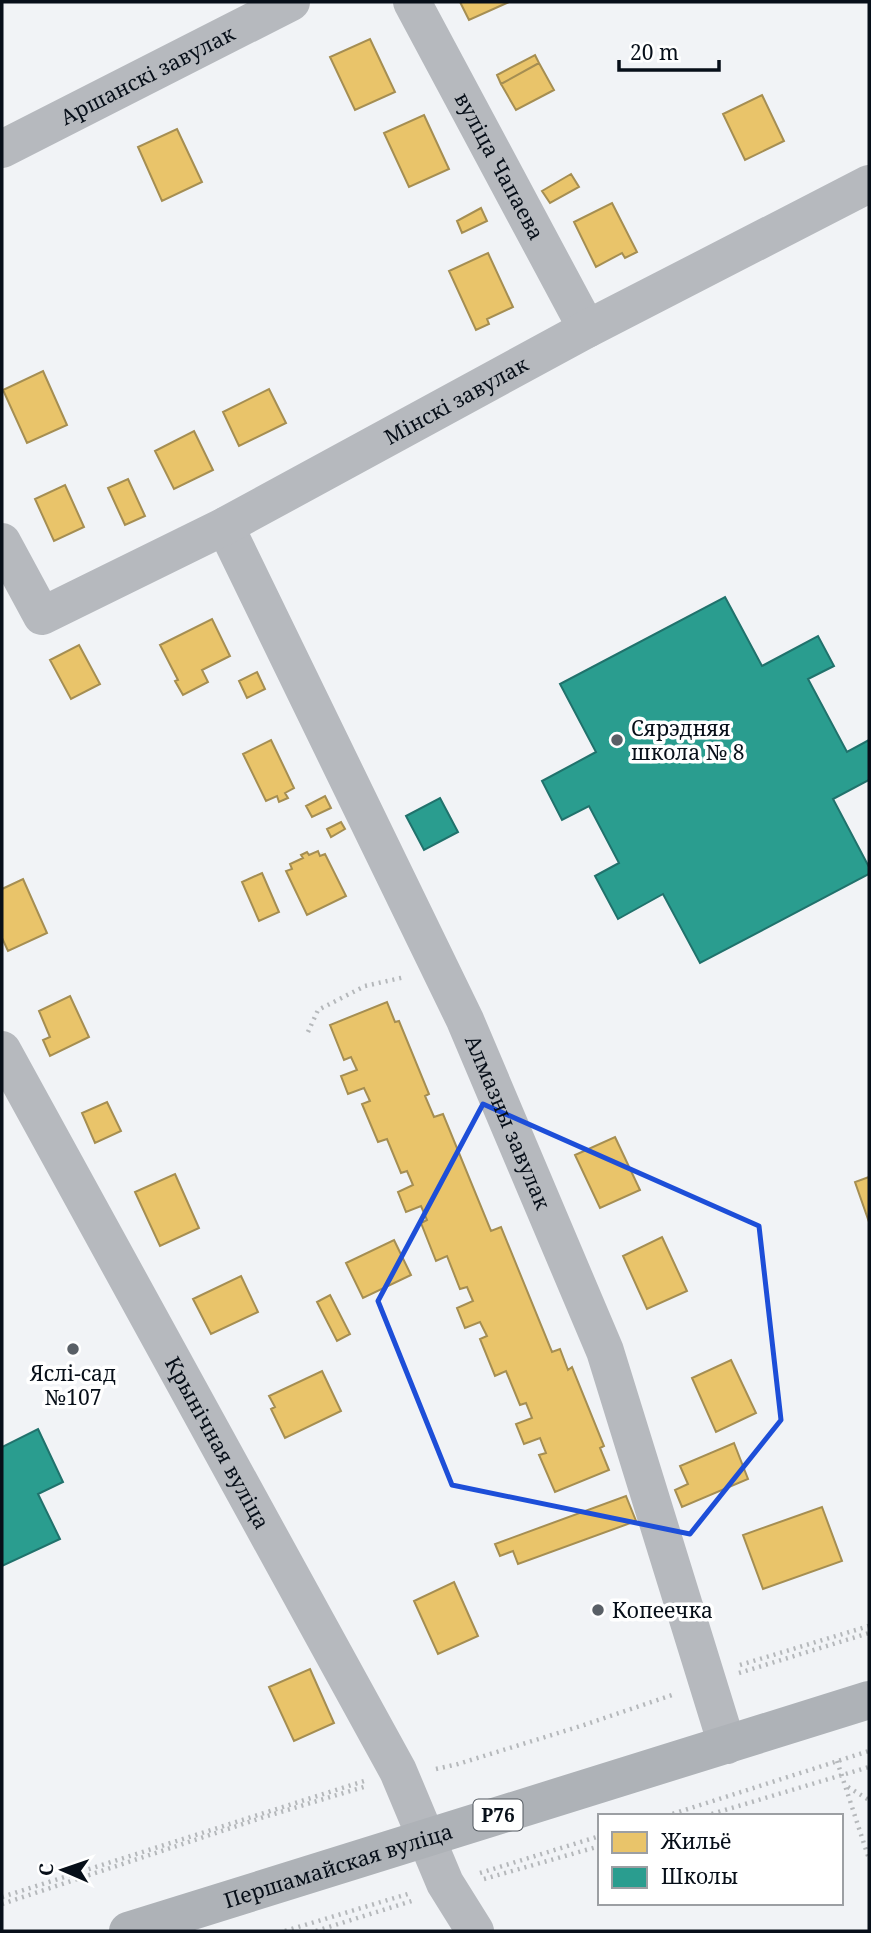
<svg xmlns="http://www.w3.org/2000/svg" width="871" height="1933" font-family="'Noto Serif',serif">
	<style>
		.homes { fill: #e9c46a; stroke: #a58e52; stroke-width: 2 }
		.schools { fill: #2a9d8f; stroke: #20726c; stroke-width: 2 }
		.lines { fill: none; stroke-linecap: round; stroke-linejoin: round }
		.path { stroke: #b5b8bb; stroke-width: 4.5; stroke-dasharray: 2 5; stroke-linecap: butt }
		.minor { stroke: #b6b9be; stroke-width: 38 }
		.major { stroke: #aeb2b7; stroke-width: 38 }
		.marked { fill: none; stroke: #1d4ed8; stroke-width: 5; stroke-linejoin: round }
		.poi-dot { fill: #595f66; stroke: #fff; stroke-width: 2.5 }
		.labels { text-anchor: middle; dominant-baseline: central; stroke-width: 7; stroke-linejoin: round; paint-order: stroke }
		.shield { fill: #fff; stroke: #51575e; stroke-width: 2 }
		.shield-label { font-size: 19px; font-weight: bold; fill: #070f19 }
		.street-label { font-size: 21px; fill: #070f19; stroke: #fff }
		.poi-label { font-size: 21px; fill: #070f19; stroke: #fff; text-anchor: start }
	</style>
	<rect width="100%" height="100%" fill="#f1f3f6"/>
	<path class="homes" d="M 460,2 L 509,2 L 469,20 Z
		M 370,39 L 395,92 L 355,110 L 330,57 Z
		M 535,55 L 539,63 L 501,84 L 497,75 Z
		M 539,63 L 554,90 L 516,110 L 501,84 Z
		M 762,95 L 784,141 L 745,160 L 723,114 Z
		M 424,115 L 449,169 L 409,187 L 384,133 Z
		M 177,129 L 202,182 L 162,201 L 138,147 Z
		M 571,174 L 579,187 L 550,203 L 542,191 Z
		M 612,203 L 637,252 L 625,258 L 622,253 L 596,267 L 574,222 Z
		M 481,208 L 487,221 L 462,233 L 457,221 Z
		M 488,253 L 513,307 L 487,319 L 489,324 L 476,330 L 449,271 Z
		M 43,371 L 67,425 L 27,443 L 3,390 Z
		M 269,389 L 286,423 L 239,446 L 223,412 Z
		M 194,431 L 213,470 L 174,489 L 155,451 Z
		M 128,479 L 145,516 L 125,525 L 108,488 Z
		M 65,485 L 84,527 L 54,541 L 35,499 Z
		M 212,619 L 230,656 L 202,670 L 208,682 L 183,695 L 175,681 L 178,680 L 160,645 Z
		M 79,645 L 100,684 L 71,699 L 50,660 Z
		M 257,672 L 265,689 L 247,698 L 239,681 Z
		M 271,740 L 294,788 L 285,793 L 288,798 L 279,802 L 277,796 L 266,801 L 243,754 Z
		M 325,796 L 331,808 L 312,817 L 306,806 Z
		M 341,822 L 345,829 L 331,837 L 327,829 Z
		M 318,851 L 320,856 L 325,854 L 346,896 L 307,915 L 286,871 L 292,869 L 290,864 L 303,858 L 301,855 L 307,852 L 309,855 Z
		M 262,873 L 279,912 L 259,921 L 242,882 Z
		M 23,879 L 47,933 L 8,951 L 2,938 L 2,889 Z
		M 70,996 L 89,1037 L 50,1056 L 43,1040 L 50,1037 L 39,1011 Z
		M 387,1002 L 395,1022 L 399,1021 L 429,1094 L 425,1096 L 434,1117 L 443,1114 L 491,1231 L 501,1227 L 552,1352 L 560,1349 L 568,1370 L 572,1367 L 604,1446 L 600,1448 L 609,1470 L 555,1492 L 539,1455 L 546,1453 L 540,1438 L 524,1444 L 516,1424 L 532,1418 L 526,1403 L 520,1405 L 506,1371 L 495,1376 L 480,1339 L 487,1336 L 480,1322 L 465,1328 L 457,1308 L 473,1301 L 467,1287 L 460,1289 L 447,1256 L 436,1261 L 421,1223 L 427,1220 L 421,1206 L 406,1212 L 398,1192 L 413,1185 L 407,1171 L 401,1173 L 387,1139 L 378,1142 L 362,1104 L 370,1101 L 364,1088 L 348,1094 L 341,1076 L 357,1070 L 351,1057 L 344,1060 L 330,1025 Z
		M 107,1102 L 121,1131 L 95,1143 L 82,1113 Z
		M 615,1137 L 640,1190 L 600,1208 L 575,1155 Z
		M 175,1174 L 199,1228 L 160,1246 L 135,1192 Z
		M 869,1177 L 869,1222 L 855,1182 Z
		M 662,1237 L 687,1291 L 647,1309 L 623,1256 Z
		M 394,1240 L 411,1275 L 363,1298 L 346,1263 Z
		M 241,1276 L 258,1312 L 211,1334 L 193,1299 Z
		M 330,1295 L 350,1334 L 337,1341 L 317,1302 Z
		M 731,1360 L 756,1413 L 716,1432 L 692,1378 Z
		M 322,1371 L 341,1411 L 285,1438 L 271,1409 L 275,1407 L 269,1396 Z
		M 734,1443 L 748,1479 L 682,1507 L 675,1490 L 688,1484 L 680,1466 Z
		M 626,1496 L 636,1521 L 518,1564 L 513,1551 L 500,1556 L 495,1544 Z
		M 822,1507 L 842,1561 L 763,1589 L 743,1535 Z
		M 454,1582 L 478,1636 L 438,1654 L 414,1601 Z
		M 310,1669 L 334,1723 L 294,1741 L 269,1687 Z"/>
	<path class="schools" d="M 725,597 L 762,666 L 818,636 L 834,666 L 808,679 L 847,752 L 869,740 L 869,780 L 833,799 L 869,867 L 869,874 L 700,963 L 663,894 L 618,919 L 595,876 L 619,863 L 589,806 L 562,820 L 542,781 L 596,752 L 560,684 Z
		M 440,798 L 458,832 L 424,850 L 406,816 Z
		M 38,1429 L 63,1482 L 38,1494 L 60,1539 L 2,1566 L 2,1447 Z"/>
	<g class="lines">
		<path class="path" d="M 308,1032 L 318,1010 L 365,986 L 405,977
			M 740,1665 L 869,1626
			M 739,1673 L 869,1633
			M 837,1761 L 869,1859
			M 436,1769 L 458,1764 L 584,1725 L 675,1694
			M 848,1787 L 869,1800
			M 666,1816 L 869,1751
			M 705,1816 L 869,1767
			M 480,1873 L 600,1836
			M 484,1879 L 600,1846
			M 2,1897 L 364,1781
			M 2,1904 L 264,1817 L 367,1786
			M 285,1931 L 411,1893
			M 316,1931 L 415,1900"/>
		<g class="minor">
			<path id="s1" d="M 412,2 L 587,329"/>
			<path id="s2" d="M 2,149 L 291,2"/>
			<path id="s3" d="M 225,526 L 465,1020 L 605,1351 L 727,1745"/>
			<path id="s4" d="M 2,542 L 42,616 L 225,526 L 587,329 L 869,184"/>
			<path id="s5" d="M 2,1050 L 398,1771 L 445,1883 L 475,1931"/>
		</g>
		<path class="major" id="s6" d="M 128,1931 L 869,1700"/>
	</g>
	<path class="marked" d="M 483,1104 L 759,1226 L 781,1420 L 690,1534 L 452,1485 L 378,1301 Z"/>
	<g class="poi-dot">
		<circle cx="617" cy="740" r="7"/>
		<circle cx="73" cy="1349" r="7"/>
		<circle cx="598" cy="1610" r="7"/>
	</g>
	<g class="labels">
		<rect class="shield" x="473.5" y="1799.5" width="49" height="31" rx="5"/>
		<g class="shield-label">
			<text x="498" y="1815">Р76</text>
		</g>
		<g class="street-label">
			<text stroke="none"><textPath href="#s2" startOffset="163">Аршанскі завулак</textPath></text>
			<text stroke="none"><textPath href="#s1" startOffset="186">вуліца Чапаева</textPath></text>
			<text stroke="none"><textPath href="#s4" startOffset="551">Мінскі завулак</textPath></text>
			<text stroke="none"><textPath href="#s3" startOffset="660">Алмазны завулак</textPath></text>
			<text stroke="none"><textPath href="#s5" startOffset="448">Крынічная вуліца</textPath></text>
			<text stroke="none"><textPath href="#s6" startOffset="220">Першамайская вуліца</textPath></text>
		</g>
		<g class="poi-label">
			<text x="631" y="728">Сярэдняя<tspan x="631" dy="24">школа № 8</tspan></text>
			<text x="73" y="1373" text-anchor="middle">Яслі-сад<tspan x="73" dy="24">№107</tspan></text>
			<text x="612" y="1610">Копеечка</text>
		</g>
	</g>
	<rect width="871" height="1933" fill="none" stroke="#070f19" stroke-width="7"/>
	<rect x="598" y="1814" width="245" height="91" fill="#ffffff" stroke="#9c9fa3" stroke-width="2"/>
	<rect x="612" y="1832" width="35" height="21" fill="#e9c46a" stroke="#9c9fa3" stroke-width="2"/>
	<text x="661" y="1849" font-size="21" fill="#070f19">Жильё</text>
	<rect x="612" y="1867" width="35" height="21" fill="#2a9d8f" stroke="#9c9fa3" stroke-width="2"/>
	<text x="661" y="1884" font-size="21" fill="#070f19">Школы</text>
	<g transform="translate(63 1870) rotate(272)" stroke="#ffffff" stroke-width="5" paint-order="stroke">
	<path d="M0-5L12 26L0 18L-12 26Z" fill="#070f19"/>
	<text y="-10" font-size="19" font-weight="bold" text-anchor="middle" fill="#070f19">С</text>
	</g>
	<path d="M619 60v10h100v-10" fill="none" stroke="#070f19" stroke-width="3.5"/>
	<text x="630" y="60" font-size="21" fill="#070f19" stroke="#ffffff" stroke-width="5" paint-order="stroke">20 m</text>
</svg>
